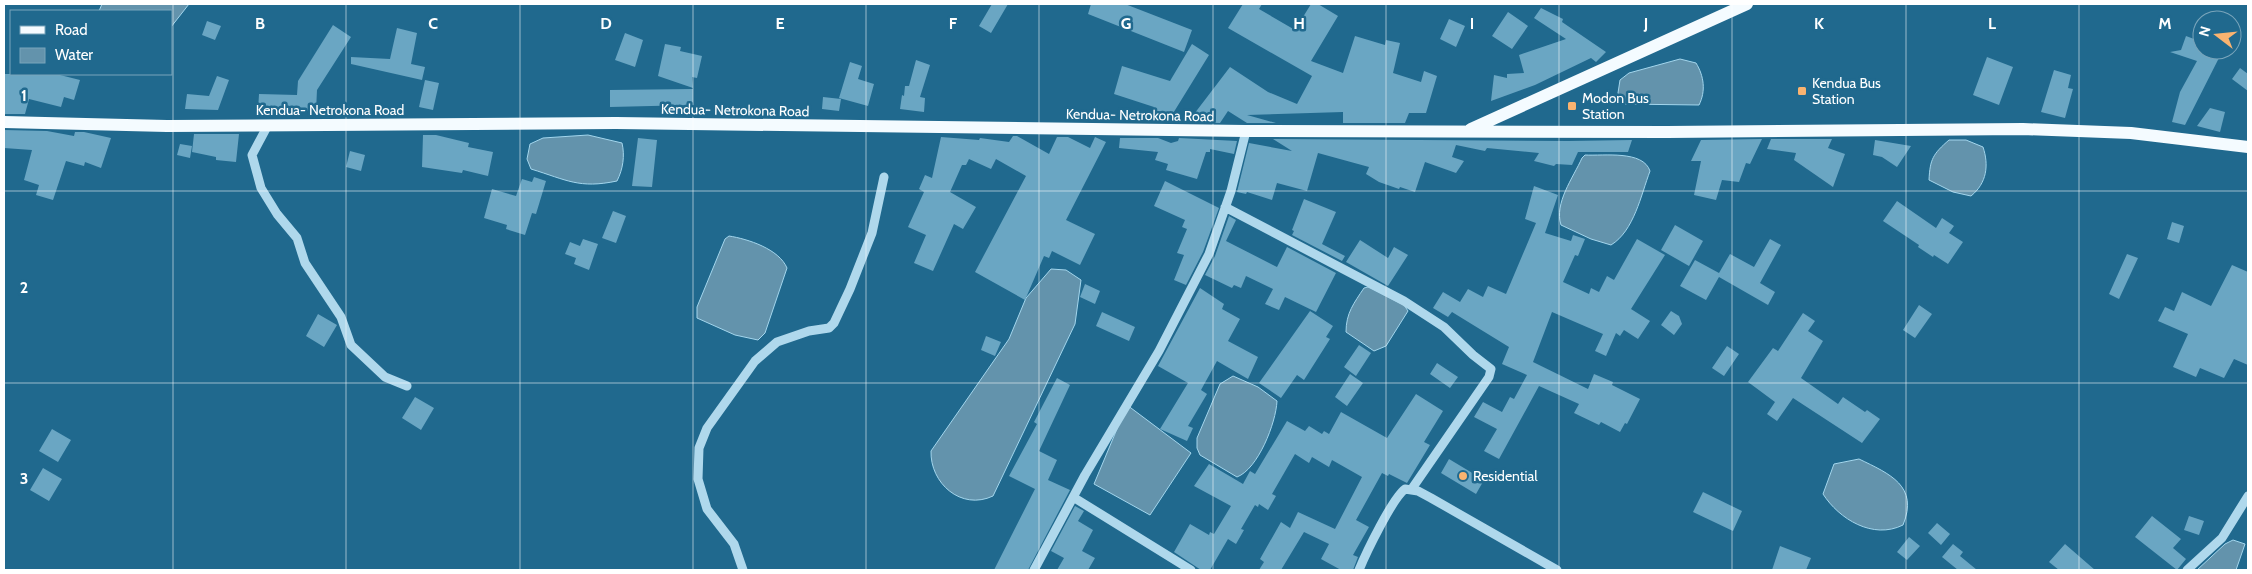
<svg xmlns="http://www.w3.org/2000/svg" width="2252" height="574" font-family="Cabin,sans-serif">
	<style>
		.water { fill: #6393ac; stroke: #a3d6ed }
		.building { fill: #6aa6c3 }
		.lines { fill: none; stroke-linecap: round; stroke-linejoin: round }
		.minor { stroke: #afd8ec; stroke-width: 9 }
		.major { stroke: #f4fbff; stroke-width: 12 }
		.grid { fill: none; stroke: #fff; stroke-width: 1; stroke-opacity: 0.55 }
		.poi-dot { fill: #f9b370; stroke: #20698e; stroke-width: 2 }
		.labels { text-anchor: middle; dominant-baseline: central; stroke-width: 5; stroke-linejoin: round; paint-order: stroke }
		.poi-label { font-size: 14px; fill: #fff; stroke: #20698e; text-anchor: start }
		.street-label { font-size: 14px; fill: #fff; stroke: #20698e }
		.grid-label { font-size: 16px; text-anchor: middle; font-weight: bold; fill: #fff; stroke: #20698e; stroke-width: 5; stroke-linejoin: round; paint-order: stroke }
	</style>
	<rect width="100%" height="100%" fill="#20698e"/>
	<path class="water" d="M 102,4 L 189,4 L 171,27 L 171,11 L 99,11 Z
		M 1680,59 L 1696,63 C 1704,76 1706,91 1699,105 L 1621,104 L 1618,93 L 1620,80 L 1629,73 Z
		M 588,135 L 622,143 C 625,156 623,169 617,181 C 579,189 567,180 531,169 L 527,159 L 530,144 L 543,138 Z
		M 1949,140 L 1966,140 L 1983,147 C 1989,165 1987,183 1971,196 L 1953,192 L 1929,180 C 1930,159 1933,154 1949,140 Z
		M 1585,155 C 1604,156 1643,150 1650,171 C 1641,195 1634,231 1611,245 L 1591,239 L 1561,225 C 1554,203 1573,178 1582,158 Z
		M 729,236 C 748,239 779,249 787,268 L 765,333 L 758,340 L 735,335 L 697,318 L 697,307 L 725,239 Z
		M 1051,269 L 1066,270 L 1081,280 L 1075,324 L 993,496 C 961,511 930,483 931,451 L 1009,339 L 1026,298 Z
		M 1368,287 L 1404,305 L 1408,311 L 1386,346 L 1374,351 L 1346,332 C 1346,313 1354,303 1364,288 Z
		M 1233,376 L 1258,387 L 1277,401 C 1276,423 1258,469 1237,477 L 1200,455 L 1197,448 L 1197,438 L 1220,384 Z
		M 1127,405 L 1191,453 L 1150,515 L 1094,484 Z
		M 1859,459 C 1890,474 1919,486 1903,525 C 1873,540 1839,519 1823,494 L 1834,464 Z
		M 2233,540 L 2245,544 L 2236,570 L 2197,570 L 2225,544 Z"/>
	<path class="building" d="M 992,4 L 1008,4 L 991,33 L 979,26 Z
		M 1091,4 L 1125,4 L 1192,30 L 1184,52 L 1088,14 Z
		M 1243,4 L 1262,4 L 1259,9 L 1295,30 L 1311,4 L 1318,4 L 1338,16 L 1311,61 L 1343,73 L 1355,36 L 1385,45 L 1386,40 L 1400,43 L 1393,73 L 1421,82 L 1424,71 L 1437,76 L 1426,113 L 1409,113 L 1405,123 L 1343,123 L 1343,112 L 1247,115 L 1276,123 L 1247,123 L 1228,111 L 1220,123 L 1188,122 L 1230,67 L 1268,92 L 1297,104 L 1312,76 L 1228,28 Z
		M 1541,8 L 1563,19 L 1562,22 L 1606,52 L 1596,62 L 1591,58 L 1535,85 L 1491,101 L 1494,75 L 1507,78 L 1507,74 L 1524,73 L 1519,55 L 1566,39 L 1534,18 Z
		M 1508,12 L 1528,26 L 1512,49 L 1492,36 Z
		M 1449,19 L 1465,26 L 1456,47 L 1440,39 Z
		M 207,21 L 221,26 L 215,40 L 202,35 Z
		M 333,25 L 351,37 L 317,90 L 316,111 L 258,111 L 259,94 L 297,95 L 298,81 Z
		M 397,28 L 417,33 L 411,64 L 425,67 L 422,80 L 351,64 L 351,57 L 390,59 Z
		M 625,33 L 643,40 L 635,67 L 615,60 Z
		M 2186,36 L 2202,42 L 2202,50 L 2223,50 L 2185,125 L 2172,122 L 2180,92 L 2197,61 L 2170,52 L 2181,50 Z
		M 665,44 L 681,47 L 680,51 L 702,56 L 697,78 L 692,77 L 693,88 L 658,76 Z
		M 1192,44 L 1209,55 L 1172,115 L 1148,116 L 1154,107 L 1114,94 L 1122,66 L 1170,81 Z
		M 1987,57 L 2013,67 L 1999,105 L 1973,95 Z
		M 916,60 L 930,65 L 920,97 L 925,98 L 924,112 L 900,109 L 902,95 L 904,96 L 905,86 L 909,86 Z
		M 850,62 L 862,66 L 858,79 L 874,84 L 868,106 L 839,98 Z
		M 2240,68 L 2248,74 L 2248,91 L 2232,79 Z
		M 2054,70 L 2071,75 L 2068,88 L 2073,89 L 2065,118 L 2041,112 Z
		M 4,74 L 56,74 L 80,80 L 74,100 L 64,97 L 61,107 L 29,99 L 25,114 L 4,114 Z
		M 217,76 L 229,80 L 218,110 L 185,109 L 187,94 L 209,96 Z
		M 425,80 L 439,83 L 433,110 L 419,107 Z
		M 693,89 L 693,105 L 610,107 L 610,90 Z
		M 823,97 L 841,99 L 839,111 L 822,109 Z
		M 2210,108 L 2225,112 L 2220,132 L 2197,126 Z
		M 4,130 L 47,131 L 74,136 L 75,132 L 84,132 L 111,138 L 101,168 L 85,162 L 84,166 L 66,161 L 53,200 L 36,195 L 39,185 L 24,180 L 32,150 L 4,148 Z
		M 194,134 L 239,134 L 236,162 L 216,160 L 216,157 L 192,152 Z
		M 423,135 L 436,135 L 469,143 L 468,147 L 493,152 L 488,176 L 463,170 L 462,173 L 422,167 Z
		M 1013,136 L 1017,136 L 1049,154 L 1057,137 L 1068,137 L 1090,148 L 1095,137 L 1106,142 L 1066,220 L 1095,234 L 1080,265 L 1052,251 L 1049,258 L 1044,256 L 1025,300 L 975,272 L 1026,176 L 996,159 L 991,169 L 969,159 L 966,165 L 962,165 L 950,192 L 976,207 L 963,229 L 954,224 L 933,271 L 914,263 L 926,235 L 908,227 L 924,192 L 919,189 L 925,175 L 932,178 L 941,137 L 979,140 L 980,138 L 1009,142 Z
		M 638,138 L 657,140 L 652,187 L 632,186 Z
		M 1120,138 L 1158,138 L 1171,143 L 1178,141 L 1179,138 L 1237,141 L 1234,154 L 1210,149 L 1210,152 L 1206,152 L 1197,179 L 1166,170 L 1168,164 L 1155,160 L 1158,152 L 1119,148 Z
		M 1273,139 L 1568,141 L 1632,140 L 1628,152 L 1578,152 L 1572,165 L 1556,164 L 1554,166 L 1534,161 L 1539,153 L 1487,148 L 1485,151 L 1456,145 L 1452,157 L 1464,161 L 1456,173 L 1425,162 L 1415,192 L 1400,187 L 1399,189 L 1379,182 L 1366,174 L 1369,167 L 1318,153 L 1307,191 L 1277,183 L 1272,200 L 1247,192 L 1246,194 L 1237,192 L 1249,143 L 1292,151 Z
		M 1762,139 L 1750,164 L 1746,163 L 1739,182 L 1722,180 L 1716,200 L 1694,195 L 1701,161 L 1691,161 L 1701,140 Z
		M 1771,139 L 1832,139 L 1828,148 L 1845,154 L 1833,187 L 1794,160 L 1796,153 L 1767,149 Z
		M 1875,140 L 1911,146 L 1897,167 L 1882,157 L 1873,155 Z
		M 180,144 L 192,146 L 190,158 L 177,155 Z
		M 350,151 L 365,155 L 361,171 L 346,167 Z
		M 534,177 L 546,181 L 536,214 L 532,213 L 525,235 L 506,229 L 507,225 L 484,218 L 492,189 L 516,196 L 522,179 L 532,182 Z
		M 1165,181 L 1219,208 L 1203,252 L 1186,285 L 1174,280 L 1184,255 L 1177,253 L 1187,229 L 1182,227 L 1185,220 L 1154,206 Z
		M 1534,186 L 1558,195 L 1545,233 L 1571,241 L 1573,235 L 1585,239 L 1578,256 L 1575,255 L 1563,282 L 1589,294 L 1591,288 L 1599,292 L 1607,276 L 1614,280 L 1637,239 L 1665,255 L 1631,309 L 1650,321 L 1638,339 L 1624,330 L 1620,336 L 1616,333 L 1606,356 L 1595,351 L 1603,334 L 1552,312 L 1533,362 L 1588,389 L 1594,374 L 1613,382 L 1612,385 L 1640,399 L 1627,424 L 1625,423 L 1620,432 L 1601,422 L 1599,425 L 1574,413 L 1579,404 L 1539,386 L 1499,459 L 1484,451 L 1497,429 L 1474,417 L 1483,402 L 1502,412 L 1510,397 L 1514,399 L 1527,375 L 1502,364 L 1509,347 L 1452,312 L 1448,317 L 1433,308 L 1443,292 L 1460,302 L 1468,289 L 1483,297 L 1488,286 L 1506,294 L 1536,223 L 1525,219 Z
		M 1304,199 L 1336,212 L 1322,244 L 1345,256 L 1342,261 L 1292,235 L 1294,231 L 1292,230 Z
		M 1897,201 L 1936,228 L 1942,218 L 1954,226 L 1949,233 L 1963,242 L 1948,264 L 1934,255 L 1933,257 L 1918,247 L 1919,245 L 1883,221 Z
		M 613,211 L 626,216 L 616,243 L 602,238 Z
		M 1229,216 L 1236,220 L 1226,241 L 1277,267 L 1287,247 L 1336,273 L 1316,312 L 1285,297 L 1279,310 L 1265,304 L 1273,289 L 1246,276 L 1241,288 L 1234,285 L 1232,288 L 1205,275 L 1215,256 Z
		M 2172,222 L 2184,226 L 2179,243 L 2167,239 Z
		M 1675,225 L 1703,241 L 1689,266 L 1661,250 Z
		M 583,239 L 598,244 L 589,270 L 574,264 L 576,258 L 565,254 L 570,242 L 580,246 Z
		M 1770,239 L 1781,245 L 1760,283 L 1775,292 L 1768,305 L 1719,277 L 1706,300 L 1680,286 L 1695,260 L 1719,273 L 1730,254 L 1754,267 Z
		M 1360,240 L 1388,258 L 1394,247 L 1408,255 L 1388,286 L 1346,262 Z
		M 2127,254 L 2138,258 L 2119,299 L 2109,294 Z
		M 2232,265 L 2248,272 L 2248,365 L 2234,359 L 2224,378 L 2200,368 L 2196,377 L 2173,367 L 2188,334 L 2158,321 L 2165,307 L 2174,311 L 2182,292 L 2211,306 Z
		M 1085,284 L 1100,291 L 1095,304 L 1080,297 Z
		M 1200,288 L 1224,304 L 1222,309 L 1240,319 L 1228,341 L 1258,357 L 1248,379 L 1217,361 L 1201,390 L 1207,394 L 1188,426 L 1193,428 L 1187,441 L 1160,429 L 1188,383 L 1158,366 Z
		M 1919,305 L 1932,314 L 1915,338 L 1903,330 Z
		M 1310,311 L 1333,326 L 1326,337 L 1330,339 L 1304,380 L 1297,375 L 1281,398 L 1259,383 Z
		M 1671,311 L 1679,316 L 1682,324 L 1674,335 L 1661,325 Z
		M 1102,312 L 1135,327 L 1129,341 L 1096,326 Z
		M 1803,313 L 1815,321 L 1808,331 L 1823,341 L 1801,378 L 1838,404 L 1843,397 L 1865,412 L 1867,410 L 1880,419 L 1862,443 L 1793,398 L 1777,421 L 1767,414 L 1775,402 L 1748,382 L 1773,348 L 1778,351 Z
		M 318,314 L 337,325 L 324,347 L 306,336 Z
		M 986,336 L 1001,342 L 995,356 L 981,350 Z
		M 1359,345 L 1371,353 L 1356,376 L 1344,367 Z
		M 1727,346 L 1739,354 L 1724,376 L 1712,368 Z
		M 1437,363 L 1458,377 L 1450,388 L 1430,374 Z
		M 1350,374 L 1363,383 L 1347,406 L 1335,397 Z
		M 1057,378 L 1070,385 L 1039,451 L 1057,460 L 1048,480 L 1070,490 L 1028,570 L 994,570 L 1035,489 L 1009,476 L 1037,424 L 1034,422 Z
		M 1416,394 L 1443,411 L 1424,442 L 1430,445 L 1407,483 L 1389,474 L 1388,476 L 1382,473 L 1356,520 L 1369,527 L 1353,555 L 1358,557 L 1353,570 L 1341,570 L 1321,559 L 1329,544 L 1304,532 L 1281,570 L 1259,570 L 1264,562 L 1260,559 L 1281,522 L 1290,528 L 1298,512 L 1335,529 L 1362,477 L 1332,460 L 1329,467 L 1312,457 L 1309,463 L 1295,454 L 1272,494 L 1276,496 L 1268,510 L 1259,504 L 1258,507 L 1255,505 L 1241,529 L 1244,530 L 1236,544 L 1228,539 L 1210,570 L 1201,570 L 1174,552 L 1190,524 L 1209,535 L 1210,532 L 1214,534 L 1231,506 L 1194,486 L 1209,464 L 1243,484 L 1250,471 L 1255,474 L 1287,421 L 1305,431 L 1309,426 L 1322,434 L 1324,431 L 1329,434 L 1341,412 L 1387,438 Z
		M 415,397 L 434,408 L 421,430 L 402,418 Z
		M 52,429 L 71,440 L 58,462 L 39,451 Z
		M 1449,459 L 1484,480 L 1476,494 L 1441,473 Z
		M 43,468 L 62,479 L 49,501 L 30,490 Z
		M 1703,492 L 1742,511 L 1733,531 L 1693,512 Z
		M 1075,506 L 1084,511 L 1078,521 L 1093,530 L 1082,551 L 1095,558 L 1088,570 L 1057,570 L 1064,558 L 1051,551 Z
		M 2152,516 L 2181,539 L 2173,548 L 2186,559 L 2177,570 L 2135,537 Z
		M 2189,516 L 2204,521 L 2199,535 L 2184,530 Z
		M 1937,523 L 1950,534 L 1941,545 L 1928,533 Z
		M 1909,537 L 1920,546 L 1907,560 L 1897,552 Z
		M 1953,544 L 1963,552 L 1960,556 L 1977,570 L 1958,570 L 1942,557 Z
		M 2065,544 L 2095,570 L 2059,570 L 2049,562 Z
		M 1780,546 L 1811,558 L 1806,570 L 1772,570 Z"/>
	<g class="lines">
		<path class="minor" d="M 268,125 L 252,155 L 261,188 L 277,214 L 297,238 L 305,263 L 341,317 L 351,345 L 385,377 L 407,386
			M 1225,207 L 1404,301 L 1444,327 L 1473,355 L 1491,369 L 1489,377 L 1411,490
			M 1073,497 L 1191,570
			M 743,570 L 734,544 L 707,509 L 698,479 L 699,448 L 707,428 L 755,361 L 777,342 L 809,331 L 829,328 L 834,323 L 850,289 L 872,233 L 884,177
			M 1034,570 L 1085,475 L 1159,351 L 1209,254 L 1231,191 L 1246,131
			M 1359,570 C 1366,553 1392,499 1405,489 L 1418,491 L 1431,498 L 1557,570
			M 2187,570 L 2222,538 L 2248,496"/>
		<path class="major" d="M 4,122 L 167,126 L 616,123 L 1246,131 L 1667,132 L 2023,129 L 2131,133 L 2248,147
			M 1471,129 L 1747,4"/>
	</g>
	<path class="grid" d="M 173,4 L 173,570M 346,4 L 346,570M 520,4 L 520,570M 693,4 L 693,570M 866,4 L 866,570M 1039,4 L 1039,570M 1213,4 L 1213,570M 1386,4 L 1386,570M 1559,4 L 1559,570M 1732,4 L 1732,570M 1906,4 L 1906,570M 2079,4 L 2079,570M 4,191 L 2248,191M 4,383 L 2248,383"/>
	<g class="poi-dot">
		<rect x="1797" y="86" width="10" height="10" rx="2.5"/>
		<rect x="1567" y="101" width="10" height="10" rx="2.5"/>
		<circle cx="1463" cy="476" r="5"/>
	</g>
	<g class="labels">
		<g class="poi-label">
			<text x="1812" y="83">Kendua Bus<tspan x="1812" dy="16">Station</tspan></text>
			<text x="1582" y="98">Modon Bus<tspan x="1582" dy="16">Station</tspan></text>
			<text x="1473" y="476">Residential</text>
		</g>
		<g class="street-label">
			<text x="330" y="110">Kendua- Netrokona Road</text>
			<text transform="translate(735 110) rotate(1)">Kendua- Netrokona Road</text>
			<text transform="translate(1140 115) rotate(1)">Kendua- Netrokona Road</text>
		</g>
	</g>
	<g class="grid-label">
		<text x="260" y="29">B</text>
		<text x="433" y="29">C</text>
		<text x="606" y="29">D</text>
		<text x="780" y="29">E</text>
		<text x="953" y="29">F</text>
		<text x="1126" y="29">G</text>
		<text x="1299" y="29">H</text>
		<text x="1472" y="29">I</text>
		<text x="1646" y="29">J</text>
		<text x="1819" y="29">K</text>
		<text x="1992" y="29">L</text>
		<text x="2165" y="29">M</text>
		<text x="24" y="101">1</text>
		<text x="24" y="293">2</text>
		<text x="24" y="484">3</text>
	</g>
	<rect width="2252" height="574" fill="none" stroke="#ffffff" stroke-width="10"/>
	<rect x="10" y="10" width="162" height="65" fill="#20698e" stroke="#79a5bb"/>
	<rect x="20" y="26" width="25" height="8" fill="#f4fbff" stroke="#79a5bb"/>
	<text x="55" y="35" font-size="15" fill="#ffffff">Road</text>
	<rect x="20" y="48" width="25" height="15" fill="#6393ac" stroke="#79a5bb"/>
	<text x="55" y="60" font-size="15" fill="#ffffff">Water</text>
	<g transform="translate(2217 35) rotate(286)"><circle r="24" fill="#20698e" stroke="#79a5bb"/>
	<path d="M0-4L9 19L0 12L-9 19Z" fill="#f9b370"/>
	<text y="-8" font-size="14" font-weight="bold" text-anchor="middle" fill="#ffffff">N</text>
	</g>
</svg>
